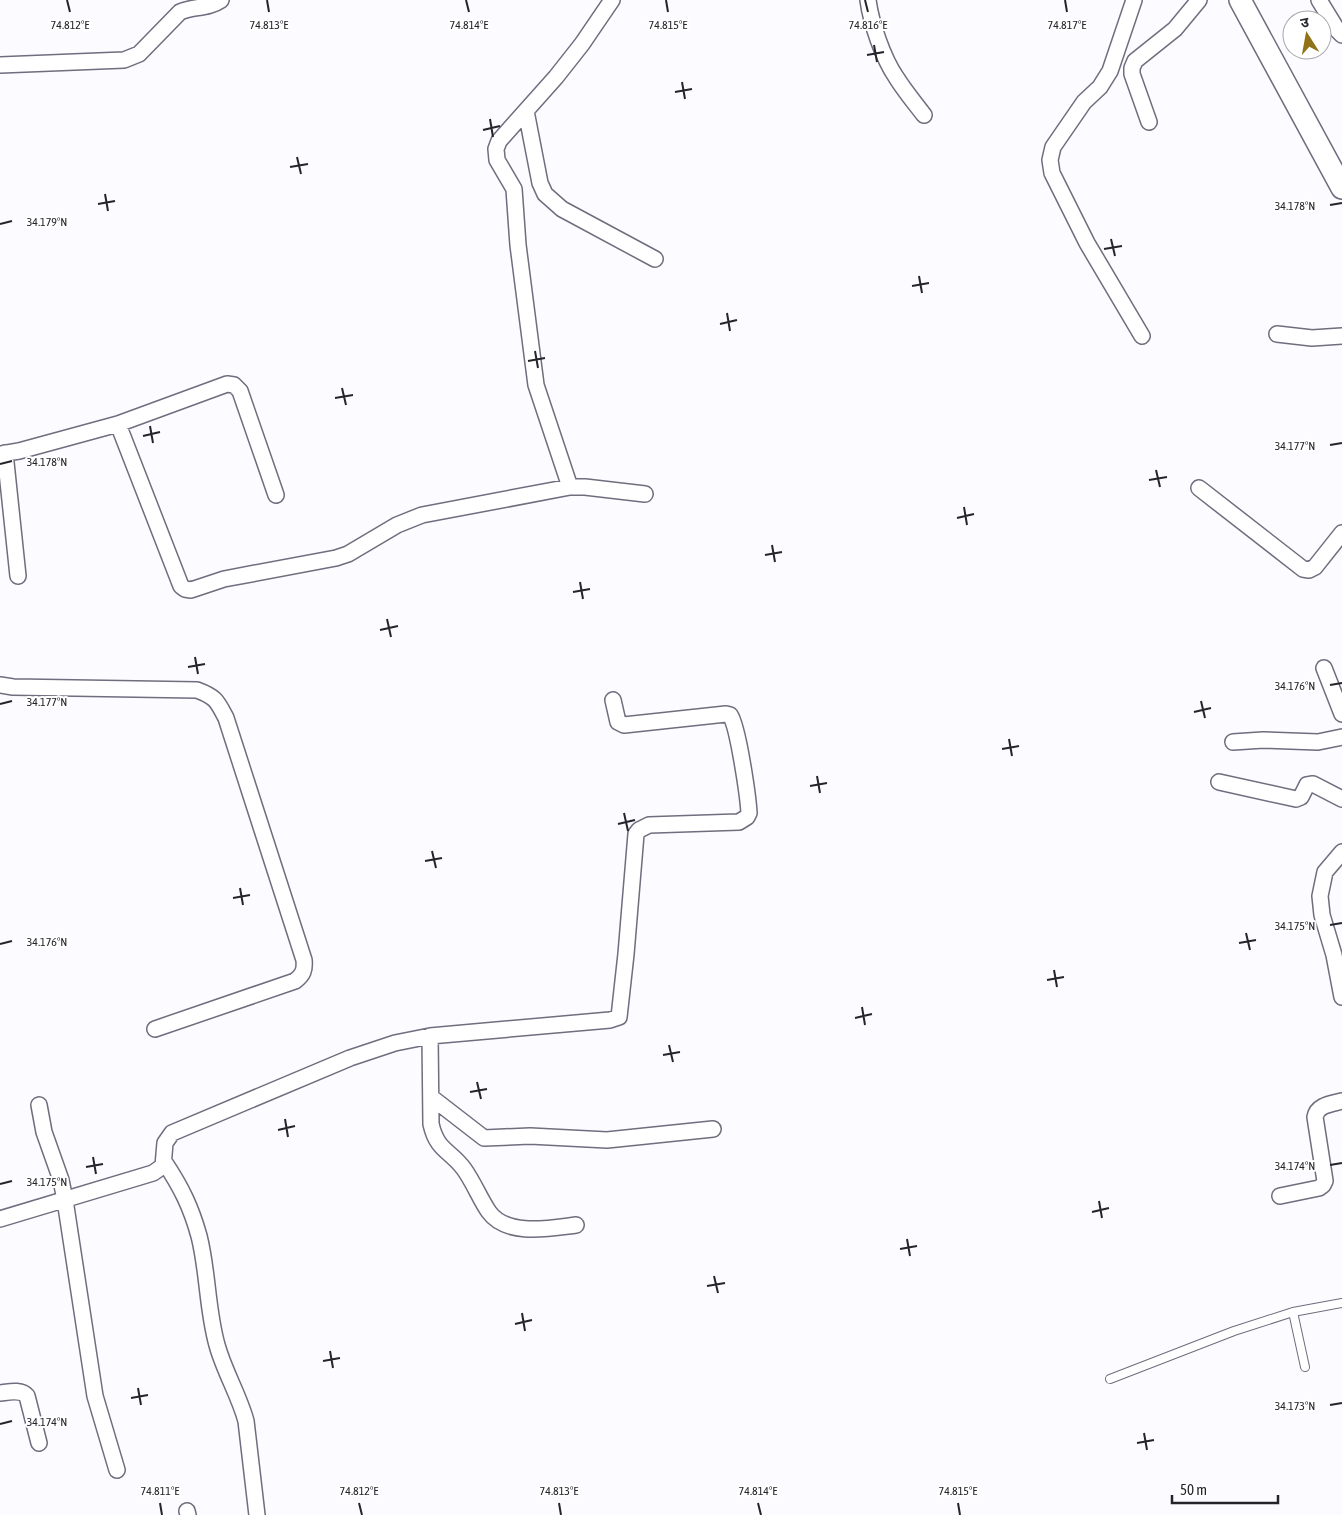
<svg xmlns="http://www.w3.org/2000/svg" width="1342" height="1515" font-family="'Asap Condensed','Noto Sans Devanagari',sans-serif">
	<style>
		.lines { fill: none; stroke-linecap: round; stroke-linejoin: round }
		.lane-casing { stroke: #716c7e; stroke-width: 10 }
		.street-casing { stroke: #716c7e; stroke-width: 18 }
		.secondary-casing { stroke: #716c7e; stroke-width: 24 }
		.lane { stroke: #fff; stroke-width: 8 }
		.street { stroke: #fff; stroke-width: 15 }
		.secondary { stroke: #fff; stroke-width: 21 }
		.ticks { fill: none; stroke: #26242b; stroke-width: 2 }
		.ticks-label { font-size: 12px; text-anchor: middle; fill: #26242b; stroke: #fff; stroke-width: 4; stroke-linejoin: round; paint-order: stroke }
	</style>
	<rect width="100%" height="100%" fill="#fcfbff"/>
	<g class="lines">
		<defs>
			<path id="lane" d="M 1293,1312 L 1305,1367
				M 1110,1379 L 1234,1331 L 1293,1312 L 1342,1303"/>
			<path id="street" d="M 868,0 C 871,23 883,58 896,77 C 904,90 914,102 924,115
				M 1134,0 L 1110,71 L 1100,87 L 1084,102 L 1053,147 L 1050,160 L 1052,173 L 1087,243 L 1142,336
				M 1319,0 L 1338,31 L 1342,35
				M 0,65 L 124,60 L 139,54 L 180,12 C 193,6 208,9 221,0
				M 526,111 L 540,183 L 545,194 L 562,209 L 655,259
				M 1149,122 L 1132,74 L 1132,68 L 1135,61 L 1175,29 L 1199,0
				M 1277,334 L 1312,338 L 1342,336
				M 118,424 L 181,586 L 185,589 L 191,590 L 224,579 L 336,558 L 348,554 L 397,525 L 422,515 L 570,487 L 585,487 L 645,494
				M 5,453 L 18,576
				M 0,454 L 19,451 L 118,424 L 227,384 L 234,385 L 240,391 L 276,495
				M 570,487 L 536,385 L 518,245 L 514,189 L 497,160 L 496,149 L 499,141 L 556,77 L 582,44 L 612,0
				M 1199,488 L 1303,569 L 1309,570 L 1315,567 L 1342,533
				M 1324,668 L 1342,714
				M 0,685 L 13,687 L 197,690 C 216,697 217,701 226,718 L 304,960 C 305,970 303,975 295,981 L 155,1029
				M 1233,742 L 1263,740 L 1318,742 L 1342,737
				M 1219,782 L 1296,799 L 1301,797 L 1307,785 L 1313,784 L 1342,799
				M 1342,852 L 1325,872 L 1320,896 L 1322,915 L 1334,955 L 1342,997
				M 430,1036 L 431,1124 C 437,1151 450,1150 464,1169 C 474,1183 480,1199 489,1212 C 507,1237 551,1228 576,1225
				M 431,1097 L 484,1138 L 530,1136 L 607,1140 L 713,1129
				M 39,1105 L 44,1132 L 61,1180 L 65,1200 L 95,1396 L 117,1470
				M 165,1163 C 181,1187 191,1207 199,1236 C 208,1271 207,1310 217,1345 C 224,1371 239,1395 246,1421 L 257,1515
				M 1280,1196 L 1319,1188 L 1323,1185 L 1325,1181 L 1315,1117 C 1317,1105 1331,1104 1342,1101
				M 0,1219 L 153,1173 L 163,1166 L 165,1143 L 172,1133 L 350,1058 L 395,1043 L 430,1036 L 610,1020 L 619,1017 L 626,954 L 636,834 L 639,830 L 649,825 L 739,822 L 747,817 L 749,813 C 748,796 738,726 730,715 L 726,714 L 624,725 L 618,722 L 613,700
				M 0,1393 C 9,1392 21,1389 27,1396 L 39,1443
				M 187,1511 L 188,1515"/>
			<path id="secondary" d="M 1240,0 L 1342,188"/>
		</defs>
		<use href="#lane" class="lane-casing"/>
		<use href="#street" class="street-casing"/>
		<use href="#secondary" class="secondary-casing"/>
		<use href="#lane" class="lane"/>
		<use href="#street" class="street"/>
		<use href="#secondary" class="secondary"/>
	</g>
	<path class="ticks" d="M 67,0 L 70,12M 267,0 L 269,12M 466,0 L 469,12M 666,0 L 668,12M 865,0 L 868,12M 1065,0 L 1067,12M 874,45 L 877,62M 867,55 L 884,52M 682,82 L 685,99M 675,92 L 692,89M 490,119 L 493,137M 483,130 L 500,126M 297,157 L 301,174M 290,167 L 308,164M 105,194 L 108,211M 98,204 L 115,201M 1330,205 L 1342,203M 0,224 L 12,221M 1111,239 L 1115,256M 1104,249 L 1122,246M 919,276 L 922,293M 912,286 L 929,283M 727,313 L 730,331M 720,324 L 737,320M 535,351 L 538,368M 528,361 L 545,358M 342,388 L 346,405M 335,398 L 353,395M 150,426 L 153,443M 143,436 L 160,432M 1330,445 L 1342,443M 0,464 L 12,461M 1156,470 L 1160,487M 1149,480 L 1167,477M 964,507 L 967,525M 957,518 L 974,514M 772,545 L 775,562M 765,555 L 782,552M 580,582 L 583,599M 573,592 L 590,589M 387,619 L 391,637M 380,630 L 398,626M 195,657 L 198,674M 188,667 L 205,664M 1330,685 L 1342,683M 1201,701 L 1205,718M 0,704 L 12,701M 1194,712 L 1211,708M 1009,739 L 1012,756M 1002,749 L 1019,746M 817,776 L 820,793M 810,786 L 827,783M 624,813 L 628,831M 618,824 L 635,820M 432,851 L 436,868M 425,861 L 442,858M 240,888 L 243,905M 233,898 L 250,895M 1330,925 L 1342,923M 1246,933 L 1250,950M 1239,943 L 1256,940M 0,944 L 12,941M 1054,970 L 1057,987M 1047,980 L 1064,977M 862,1007 L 865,1025M 855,1018 L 872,1014M 669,1045 L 673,1062M 663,1055 L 680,1052M 477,1082 L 481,1099M 470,1092 L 487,1089M 285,1119 L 288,1137M 278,1130 L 295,1126M 93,1157 L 96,1174M 1330,1165 L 1342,1163M 86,1167 L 103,1164M 0,1184 L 12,1181M 1099,1201 L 1102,1218M 1092,1212 L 1109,1208M 907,1239 L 910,1256M 900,1249 L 917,1246M 714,1276 L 718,1293M 707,1286 L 725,1283M 522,1313 L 525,1331M 515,1324 L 532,1320M 330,1351 L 333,1368M 323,1361 L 340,1358M 138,1388 L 141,1405M 131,1398 L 148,1395M 1330,1405 L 1342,1403M 0,1424 L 12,1421M 1144,1433 L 1147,1450M 1137,1443 L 1154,1440M 160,1503 L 162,1515M 359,1503 L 362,1515M 559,1503 L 561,1515M 758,1503 L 761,1515M 958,1503 L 960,1515"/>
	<g class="ticks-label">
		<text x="1067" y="29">74.817°E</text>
		<text x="70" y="29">74.812°E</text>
		<text x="269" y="29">74.813°E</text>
		<text x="469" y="29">74.814°E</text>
		<text x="668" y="29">74.815°E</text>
		<text x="868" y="29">74.816°E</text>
		<text x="1295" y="210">34.178°N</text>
		<text x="47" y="226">34.179°N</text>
		<text x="1295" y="450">34.177°N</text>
		<text x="47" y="466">34.178°N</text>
		<text x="1295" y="690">34.176°N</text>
		<text x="47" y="706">34.177°N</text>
		<text x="1295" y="930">34.175°N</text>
		<text x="47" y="946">34.176°N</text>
		<text x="1295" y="1170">34.174°N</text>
		<text x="47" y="1186">34.175°N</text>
		<text x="1295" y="1410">34.173°N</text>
		<text x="47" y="1426">34.174°N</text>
		<text x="160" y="1495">74.811°E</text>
		<text x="359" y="1495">74.812°E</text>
		<text x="559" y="1495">74.813°E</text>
		<text x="758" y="1495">74.814°E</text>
		<text x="958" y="1495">74.815°E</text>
	</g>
	<g transform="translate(1307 35) rotate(349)"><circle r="24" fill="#ffffff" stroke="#a8a7aa"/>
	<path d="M0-4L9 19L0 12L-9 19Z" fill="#917218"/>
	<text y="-8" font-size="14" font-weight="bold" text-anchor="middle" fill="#26242b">उ</text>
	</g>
	<path d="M1172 1495v8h106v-8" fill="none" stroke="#26242b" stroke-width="2.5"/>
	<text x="1180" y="1495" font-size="15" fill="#26242b" stroke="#ffffff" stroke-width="4" paint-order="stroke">50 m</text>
</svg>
